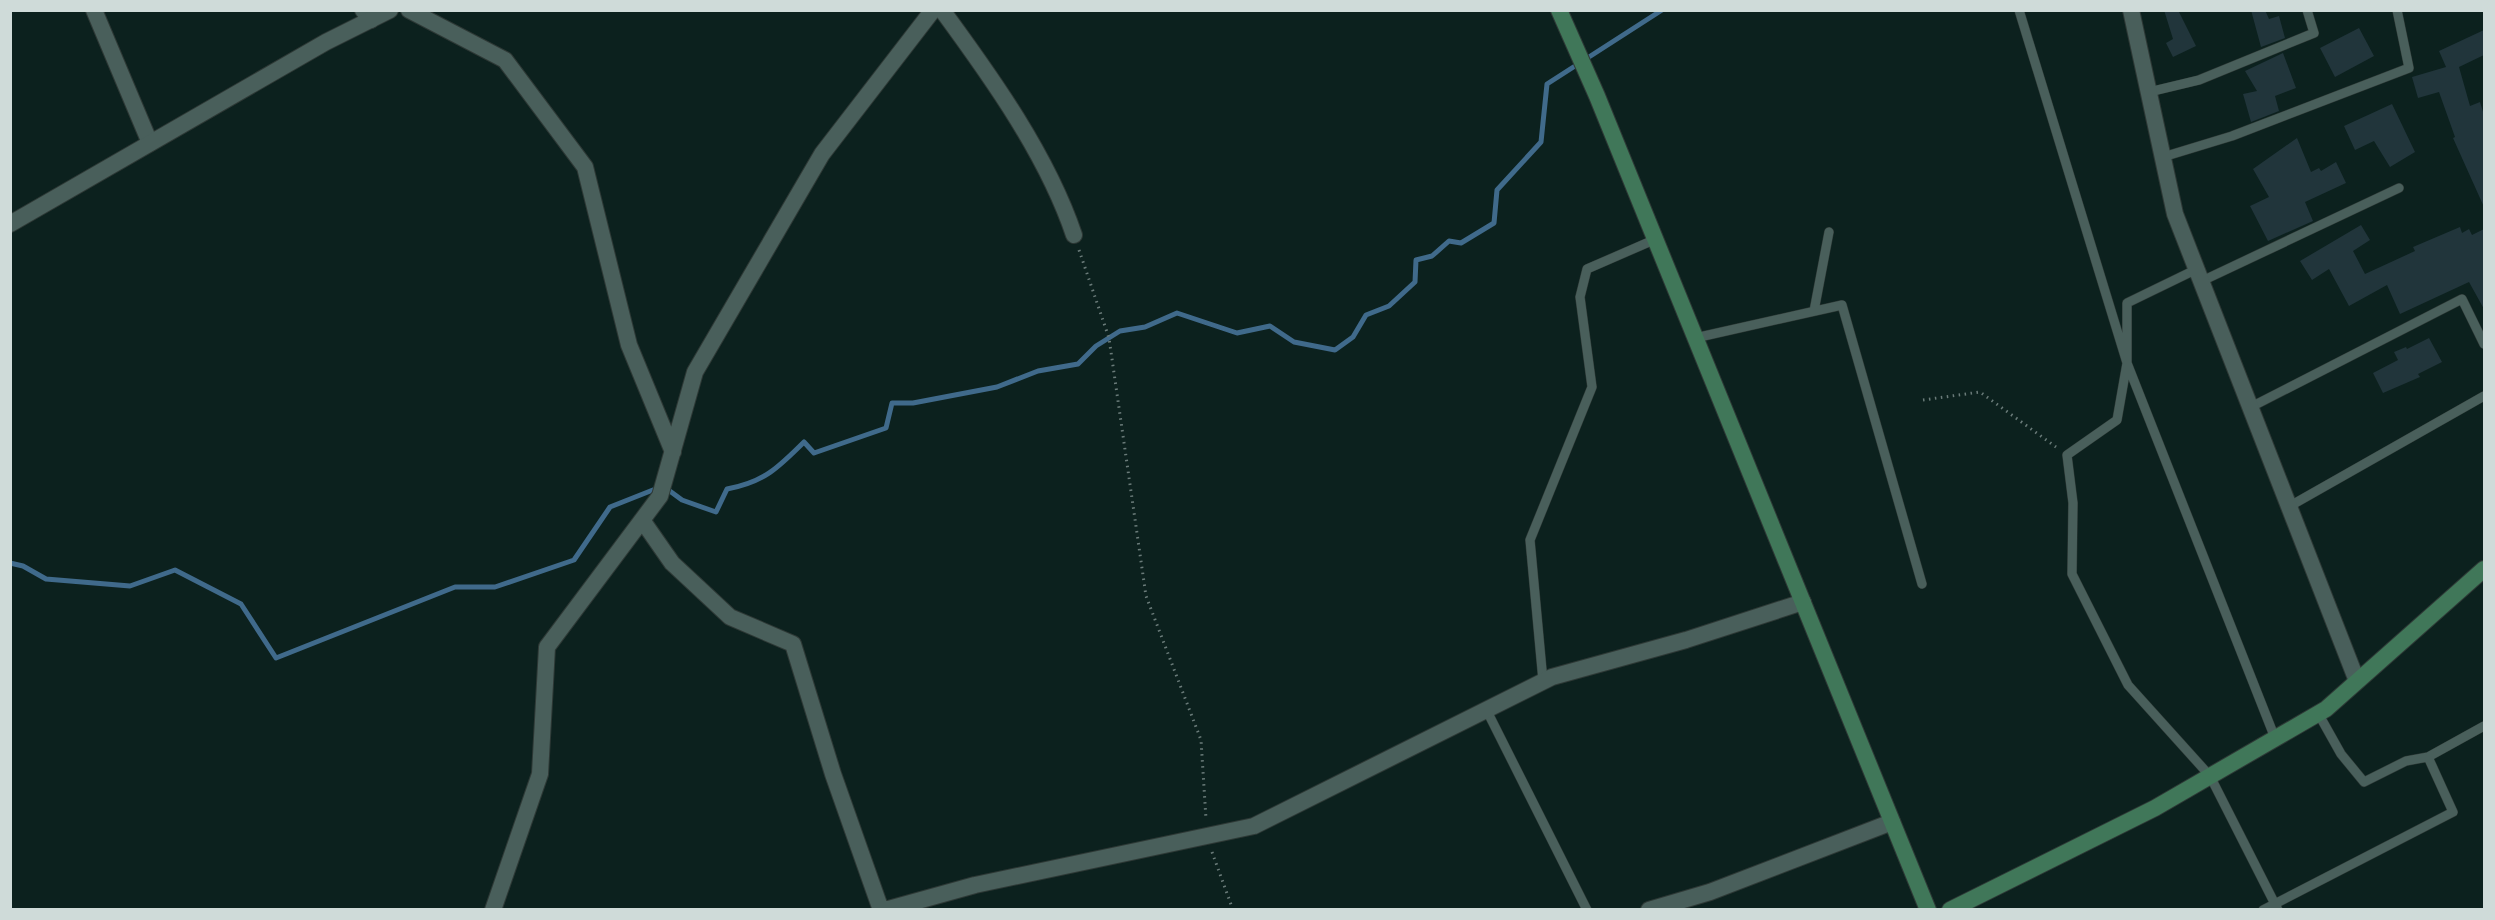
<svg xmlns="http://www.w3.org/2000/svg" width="2495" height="920" font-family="'Alegreya Sans',sans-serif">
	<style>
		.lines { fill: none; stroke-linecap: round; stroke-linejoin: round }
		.stream { stroke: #406a8b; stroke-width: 5 }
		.building { fill: #21353b }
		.service-casing { stroke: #2e3936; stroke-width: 10 }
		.minor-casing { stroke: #2e3936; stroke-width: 18 }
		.tertiary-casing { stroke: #2e3936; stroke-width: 18 }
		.secondary-casing { stroke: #2e3936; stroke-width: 18 }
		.path { stroke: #6a7b79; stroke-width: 3; stroke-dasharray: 1.5 4.5; stroke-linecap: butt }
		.service { stroke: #495f5b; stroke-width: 9 }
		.minor { stroke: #495f5b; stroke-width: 16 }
		.tertiary { stroke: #495f5b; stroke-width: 16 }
		.secondary { stroke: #407759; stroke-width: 16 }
	</style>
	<rect width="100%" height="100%" fill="#0c211e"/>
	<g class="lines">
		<path class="stream" d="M 10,563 L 23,566 L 46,579 L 130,586 L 175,570 L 241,604 L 276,658 L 455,587 L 495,587 L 574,560 L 610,507 L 663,486 L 682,500 L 716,512 L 727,489 C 764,482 778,468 804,442 L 814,453 L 886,428 L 892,403 L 913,403 L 997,387 L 1038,371 L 1078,364 L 1096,346 L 1120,331 L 1145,327 L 1177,313 L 1237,333 L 1270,326 L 1294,342 L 1335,350 L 1353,337 L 1366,315 L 1389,306 L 1415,282 L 1416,260 L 1432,256 L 1449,241 L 1461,243 L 1494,223 L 1497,190 L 1541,142 L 1547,84 L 1662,10"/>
	</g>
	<path class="building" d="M 2164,10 L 2178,10 L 2196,46 L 2173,57 L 2166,43 L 2173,39 Z
		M 2251,10 L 2265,10 L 2269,19 L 2279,16 L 2285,38 L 2261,47 Z
		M 2359,28 L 2374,56 L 2335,77 L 2320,48 Z
		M 2484,30 L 2484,55 L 2459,67 L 2470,106 L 2480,102 L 2484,115 L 2484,207 L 2453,138 L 2455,137 L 2439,92 L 2418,98 L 2412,77 L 2446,67 L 2439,51 Z
		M 2283,53 L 2296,88 L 2275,96 L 2279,111 L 2251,122 L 2243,94 L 2257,91 L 2245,71 Z
		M 2392,104 L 2415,152 L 2390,167 L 2374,141 L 2355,150 L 2344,126 Z
		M 2297,138 L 2311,172 L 2319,168 L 2321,171 L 2336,162 L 2346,183 L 2305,202 L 2313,221 L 2268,241 L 2250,206 L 2269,197 L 2253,169 Z
		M 2361,225 L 2370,240 L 2353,251 L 2365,274 L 2415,251 L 2413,247 L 2460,227 L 2462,233 L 2469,229 L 2472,235 L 2484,229 L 2484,309 L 2469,282 L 2400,314 L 2387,285 L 2349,306 L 2329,269 L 2312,280 L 2300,261 Z
		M 2429,338 L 2442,362 L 2418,374 L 2420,377 L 2383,393 L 2373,373 L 2398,360 L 2394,352 L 2406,347 L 2407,349 Z"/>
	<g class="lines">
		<defs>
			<path id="service" d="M 2019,10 L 2127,363 L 2275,738
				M 2149,92 L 2199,80 L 2314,33 L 2307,10
				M 2163,157 L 2232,136 L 2409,68 L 2397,10
				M 2197,269 L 2127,303 L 2127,363 L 2117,420 L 2067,455 L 2073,503 L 2072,574 L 2128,685 L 2210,776 L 2278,910
				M 2202,281 L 2399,188
				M 1814,311 L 1829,232
				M 1695,338 L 1842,305 L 1922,584
				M 2251,407 L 2462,299 L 2484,344
				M 2290,506 L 2484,396
				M 1543,681 L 1530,540 L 1592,387 L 1580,297 L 1587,269 L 1656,239
				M 1486,709 L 1587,910
				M 2318,713 L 2341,754 L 2364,782 L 2406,761 L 2428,757
				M 2263,910 L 2453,812 L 2428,757 L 2484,726"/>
			<path id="minor" d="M 94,10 L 150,143
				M 363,10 L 371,20
				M 409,10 L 505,60 L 585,167 L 629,345 L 673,452
				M 942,10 C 992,78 1047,155 1074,235
				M 2131,10 L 2175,214 L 2357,681
				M 642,520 L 672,563 L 730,617 L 793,644 L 833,774 L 881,910
				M 493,910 L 540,774 L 547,647 L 660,496 L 695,372 L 822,154 L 933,10
				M 885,910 L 975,885 L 1254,826 L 1552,677 L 1686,640 L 1803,602
				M 1649,910 L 1710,892 L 1892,822"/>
			<path id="tertiary" d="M 10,224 L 326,42 L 390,10"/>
			<path id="secondary" d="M 1559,10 L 1597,96 L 1928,910
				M 1950,910 L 2155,808 L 2326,709 L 2484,569"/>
		</defs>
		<use href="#service" class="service-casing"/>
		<use href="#minor" class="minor-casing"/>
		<use href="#tertiary" class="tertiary-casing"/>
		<use href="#secondary" class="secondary-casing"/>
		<path class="path" d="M 1079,250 L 1109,338 L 1146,596 L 1201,740 L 1206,819
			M 1923,400 L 1980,392 L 2056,447
			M 1212,852 L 1233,910"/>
		<use href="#service" class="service"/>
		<use href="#minor" class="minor"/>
		<use href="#tertiary" class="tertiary"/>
		<use href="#secondary" class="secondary"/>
	</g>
	<rect width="2495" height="920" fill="none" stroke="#cfdbd9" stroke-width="24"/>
</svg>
